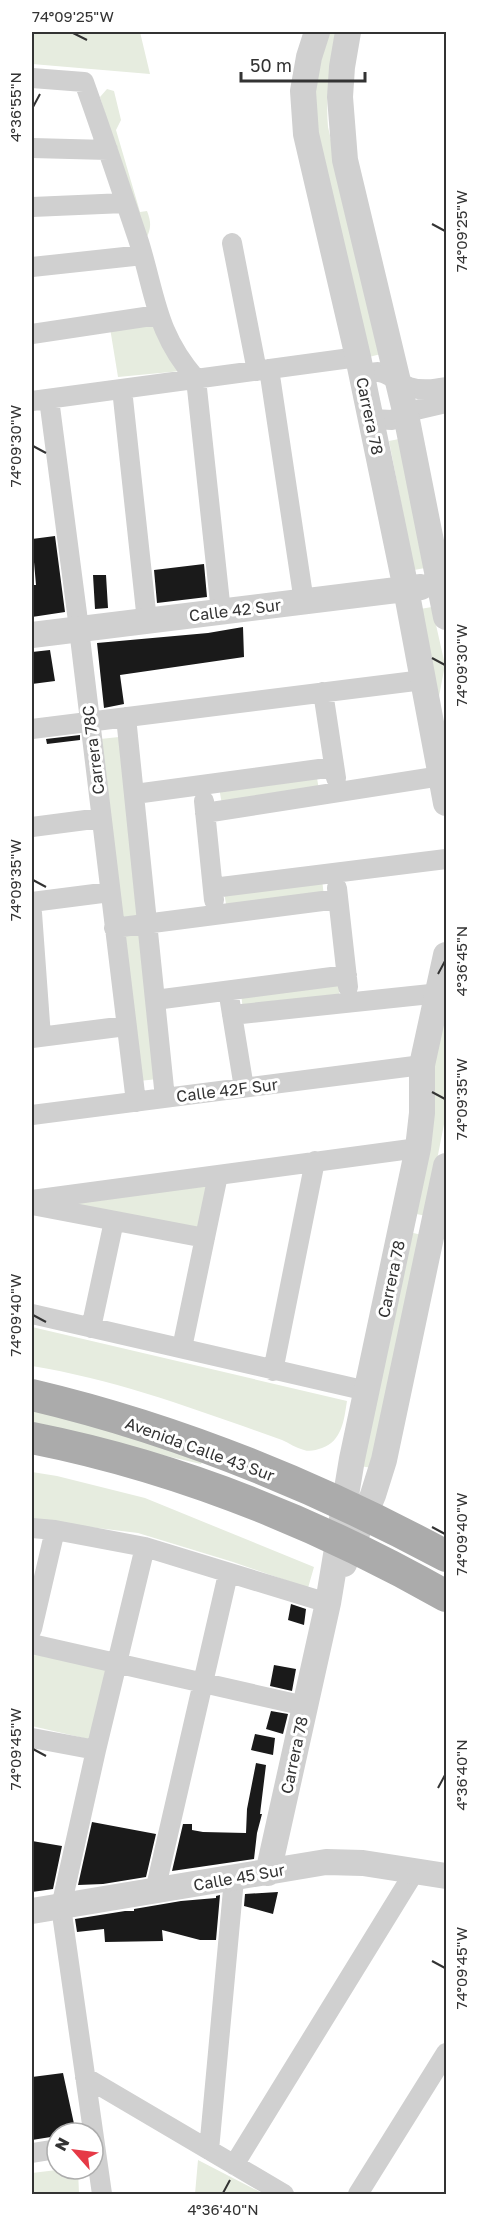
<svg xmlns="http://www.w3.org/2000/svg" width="478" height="2226" font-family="'Golos Text',sans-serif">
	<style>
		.green { fill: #e6ecdf }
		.building { fill: #1a1a1a }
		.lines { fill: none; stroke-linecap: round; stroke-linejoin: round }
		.minor { stroke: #d0d0d0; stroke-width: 20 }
		.tertiary { stroke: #d0d0d0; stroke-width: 26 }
		.primary { stroke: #ababab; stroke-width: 32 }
		.ticks { fill: none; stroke: #333; stroke-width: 2 }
		.labels { text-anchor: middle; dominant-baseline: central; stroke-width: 6; stroke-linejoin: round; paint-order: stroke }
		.street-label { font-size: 16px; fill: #333; stroke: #fff }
		.neatline { fill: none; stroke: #333; stroke-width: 2 }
		.ticks-label { font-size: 15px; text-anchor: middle; fill: #333 }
	</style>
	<rect width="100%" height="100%" fill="#fff"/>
	<path class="green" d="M 32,32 L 140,32 L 150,74 L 32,64 Z
		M 328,32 L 340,32 C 331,64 325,93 328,127 L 381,354 L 369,357 L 316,128 L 316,81 Z
		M 107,89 L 114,91 L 121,120 L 116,130 L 140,212 L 147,211 C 152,224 151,230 144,243 L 100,97 Z
		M 154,320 L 181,371 L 118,377 L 110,328 Z
		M 399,439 L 425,568 L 414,570 L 389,441 Z
		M 432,607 L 445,665 L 437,707 L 420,609 Z
		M 119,737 L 158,1079 L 139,1081 L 100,739 Z
		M 316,772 L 319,790 L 222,805 L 219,787 Z
		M 322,879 L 324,897 L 227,910 L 224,892 Z
		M 338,981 L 340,999 L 243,1011 L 241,993 Z
		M 446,1015 L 446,1114 L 426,1216 L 412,1213 L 437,1046 Z
		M 208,1186 L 200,1233 L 57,1203 Z
		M 409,1232 L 422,1235 L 372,1468 L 360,1466 Z
		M 32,1327 L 347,1401 C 344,1420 342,1441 322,1448 C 316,1450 310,1452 304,1450 C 296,1448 289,1443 282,1440 C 200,1411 118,1380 32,1366 Z
		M 32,1410 L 84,1422 L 204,1458 L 201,1464 L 32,1425 Z
		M 32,1472 L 57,1476 L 145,1498 L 314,1567 L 308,1588 L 233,1562 L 138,1533 L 32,1520 Z
		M 35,1651 L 109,1669 L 92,1740 L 32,1726 L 32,1667 Z
		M 198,2160 L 264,2194 L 195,2194 Z
		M 65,2169 L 78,2169 L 79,2194 L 32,2194 L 32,2173 Z"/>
	<path class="building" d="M 55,536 L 65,612 L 32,617 L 32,585 L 36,585 L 32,539 Z
		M 204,564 L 207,597 L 157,603 L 154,570 Z
		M 93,575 L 106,575 L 108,608 L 95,609 Z
		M 243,627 L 244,657 L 120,675 L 124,704 L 104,708 L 97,643 L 208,633 Z
		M 50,650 L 55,681 L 32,684 L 32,652 Z
		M 80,735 L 80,740 L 47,744 L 46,739 Z
		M 291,1604 L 306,1609 L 304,1625 L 288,1620 Z
		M 274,1665 L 296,1669 L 292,1691 L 270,1686 Z
		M 271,1711 L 288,1714 L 283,1734 L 266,1729 Z
		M 255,1734 L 275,1738 L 273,1755 L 251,1750 Z
		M 256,1763 L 266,1765 L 260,1814 L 262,1814 L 257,1833 L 254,1859 L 172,1871 L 183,1824 L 192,1824 L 192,1830 L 203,1832 L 246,1833 L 247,1809 Z
		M 92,1822 L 156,1834 L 146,1877 L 103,1884 L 78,1885 Z
		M 32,1841 L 62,1846 L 53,1889 L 32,1892 Z
		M 278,1892 L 273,1914 L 244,1906 L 245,1894 Z
		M 220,1895 L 216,1940 L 200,1940 L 162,1930 L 163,1941 L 105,1942 L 104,1929 L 77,1932 L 75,1919 L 125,1911 L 134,1911 L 134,1909 L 181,1901 L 216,1898 L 216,1896 Z
		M 63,2073 L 76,2133 L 57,2133 L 57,2136 L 32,2140 L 32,2077 Z"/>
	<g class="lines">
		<path class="minor" d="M 32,78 L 84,82 C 103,135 121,189 139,242 C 156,297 156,333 196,379 L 221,612
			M 32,148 L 108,150
			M 32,207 L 125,203
			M 232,243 L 257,371
			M 32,267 L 143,255
			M 32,334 L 158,315
			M 269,369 L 304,602
			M 362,377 C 385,364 390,380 409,387 C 422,391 434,389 446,387
			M 122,389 L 147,621
			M 49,399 L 78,621 L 136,1102
			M 32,401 L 358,357
			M 371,419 L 392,420 L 416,410 L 446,403
			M 323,692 L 336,778
			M 126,717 L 165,1098
			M 32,729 L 423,680
			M 135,794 L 334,767
			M 204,801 L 214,900
			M 205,813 L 441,776
			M 32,827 L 101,818
			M 213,888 L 446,859
			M 337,888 L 348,987
			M 32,902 L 110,892
			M 32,913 L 41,1037
			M 114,928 L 338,899
			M 155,1000 L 347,975
			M 230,1002 L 244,1088
			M 232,1015 L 440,993
			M 32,1038 L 126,1026
			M 32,1115 L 422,1065
			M 32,1200 L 418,1148
			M 32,1205 L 205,1238
			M 32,1314 L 367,1391
			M 91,1328 L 114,1221
			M 182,1348 L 218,1175
			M 273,1371 L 315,1161
			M 32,1528 L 55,1530 L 145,1547 L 328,1603
			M 32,1629 L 55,1530
			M 32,1644 L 305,1706
			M 32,1738 L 96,1750
			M 155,1891 L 228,1574
			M 85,2077 L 284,2194
			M 209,2150 L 234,1879
			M 32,2153 L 57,2149
			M 234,2165 L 415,1871
			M 102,2194 L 61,1907 L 96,1750 L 145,1547
			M 358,2194 L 446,2053"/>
		<path class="tertiary" d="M 317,32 L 309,57 L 303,91 L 306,134 L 358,357 L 406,589 L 446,803
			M 348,32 L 342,67 L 340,97 L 345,160 L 406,415 L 446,617
			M 32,635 L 421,587
			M 344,1564 L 373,1495 L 384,1460 L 446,1166
			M 268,1873 L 328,1603 L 352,1459 L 418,1148 L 422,1113 L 422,1065 L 446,955
			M 32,1911 L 326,1862 L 363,1863 L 446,1876"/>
		<path class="primary" d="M 32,1395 C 176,1429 316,1486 446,1556
			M 32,1438 C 178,1467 317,1523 446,1596"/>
	</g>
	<path class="ticks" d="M 73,33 L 87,40M 33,107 L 40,94M 432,224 L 445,231M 33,446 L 46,453M 432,658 L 445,665M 33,880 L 46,887M 438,974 L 445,961M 432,1092 L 445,1099M 33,1315 L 46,1322M 432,1527 L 445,1534M 33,1749 L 46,1756M 438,1788 L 445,1775M 432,1961 L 445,1968M 223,2193 L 230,2180"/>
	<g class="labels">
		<g class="street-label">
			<text transform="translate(370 416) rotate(78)">Carrera 78</text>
			<text transform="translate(235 610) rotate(-7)">Calle 42 Sur</text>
			<text transform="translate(93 750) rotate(-97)">Carrera 78C</text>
			<text transform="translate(227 1090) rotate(-7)">Calle 42F Sur</text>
			<text transform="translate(391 1279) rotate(-78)">Carrera 78</text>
			<text transform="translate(200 1449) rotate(20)">Avenida Calle 43 Sur</text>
			<text transform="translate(294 1755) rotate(-78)">Carrera 78</text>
			<text transform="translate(239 1877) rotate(-10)">Calle 45 Sur</text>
		</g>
	</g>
	<rect width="478" height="2226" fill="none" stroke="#ffffff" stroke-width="66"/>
	<g transform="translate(75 2151) rotate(298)"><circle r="28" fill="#ffffff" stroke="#adadad" stroke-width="1.5"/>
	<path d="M0-4.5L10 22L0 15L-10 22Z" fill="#e63946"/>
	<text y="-9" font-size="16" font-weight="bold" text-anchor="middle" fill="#333333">N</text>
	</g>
	<path d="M241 72v9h124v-9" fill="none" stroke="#333333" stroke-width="3"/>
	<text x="250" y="72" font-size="18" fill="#333333" stroke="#ffffff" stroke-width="4.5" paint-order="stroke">50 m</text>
	<rect x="33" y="33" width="412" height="2160" class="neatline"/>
	<g class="ticks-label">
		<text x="73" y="22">74°09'25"W</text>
		<text transform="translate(16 107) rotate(-90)" y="5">4°36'55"N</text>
		<text transform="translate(462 231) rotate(-90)" y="5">74°09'25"W</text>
		<text transform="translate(16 446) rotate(-90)" y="5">74°09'30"W</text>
		<text transform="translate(462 665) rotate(-90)" y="5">74°09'30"W</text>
		<text transform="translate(16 880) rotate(-90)" y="5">74°09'35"W</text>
		<text transform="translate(462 961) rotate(-90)" y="5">4°36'45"N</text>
		<text transform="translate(462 1099) rotate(-90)" y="5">74°09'35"W</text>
		<text transform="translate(16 1315) rotate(-90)" y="5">74°09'40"W</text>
		<text transform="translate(462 1534) rotate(-90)" y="5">74°09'40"W</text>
		<text transform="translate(16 1749) rotate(-90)" y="5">74°09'45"W</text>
		<text transform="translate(462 1775) rotate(-90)" y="5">4°36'40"N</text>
		<text transform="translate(462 1968) rotate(-90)" y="5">74°09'45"W</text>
		<text x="223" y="2215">4°36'40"N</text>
	</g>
</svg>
